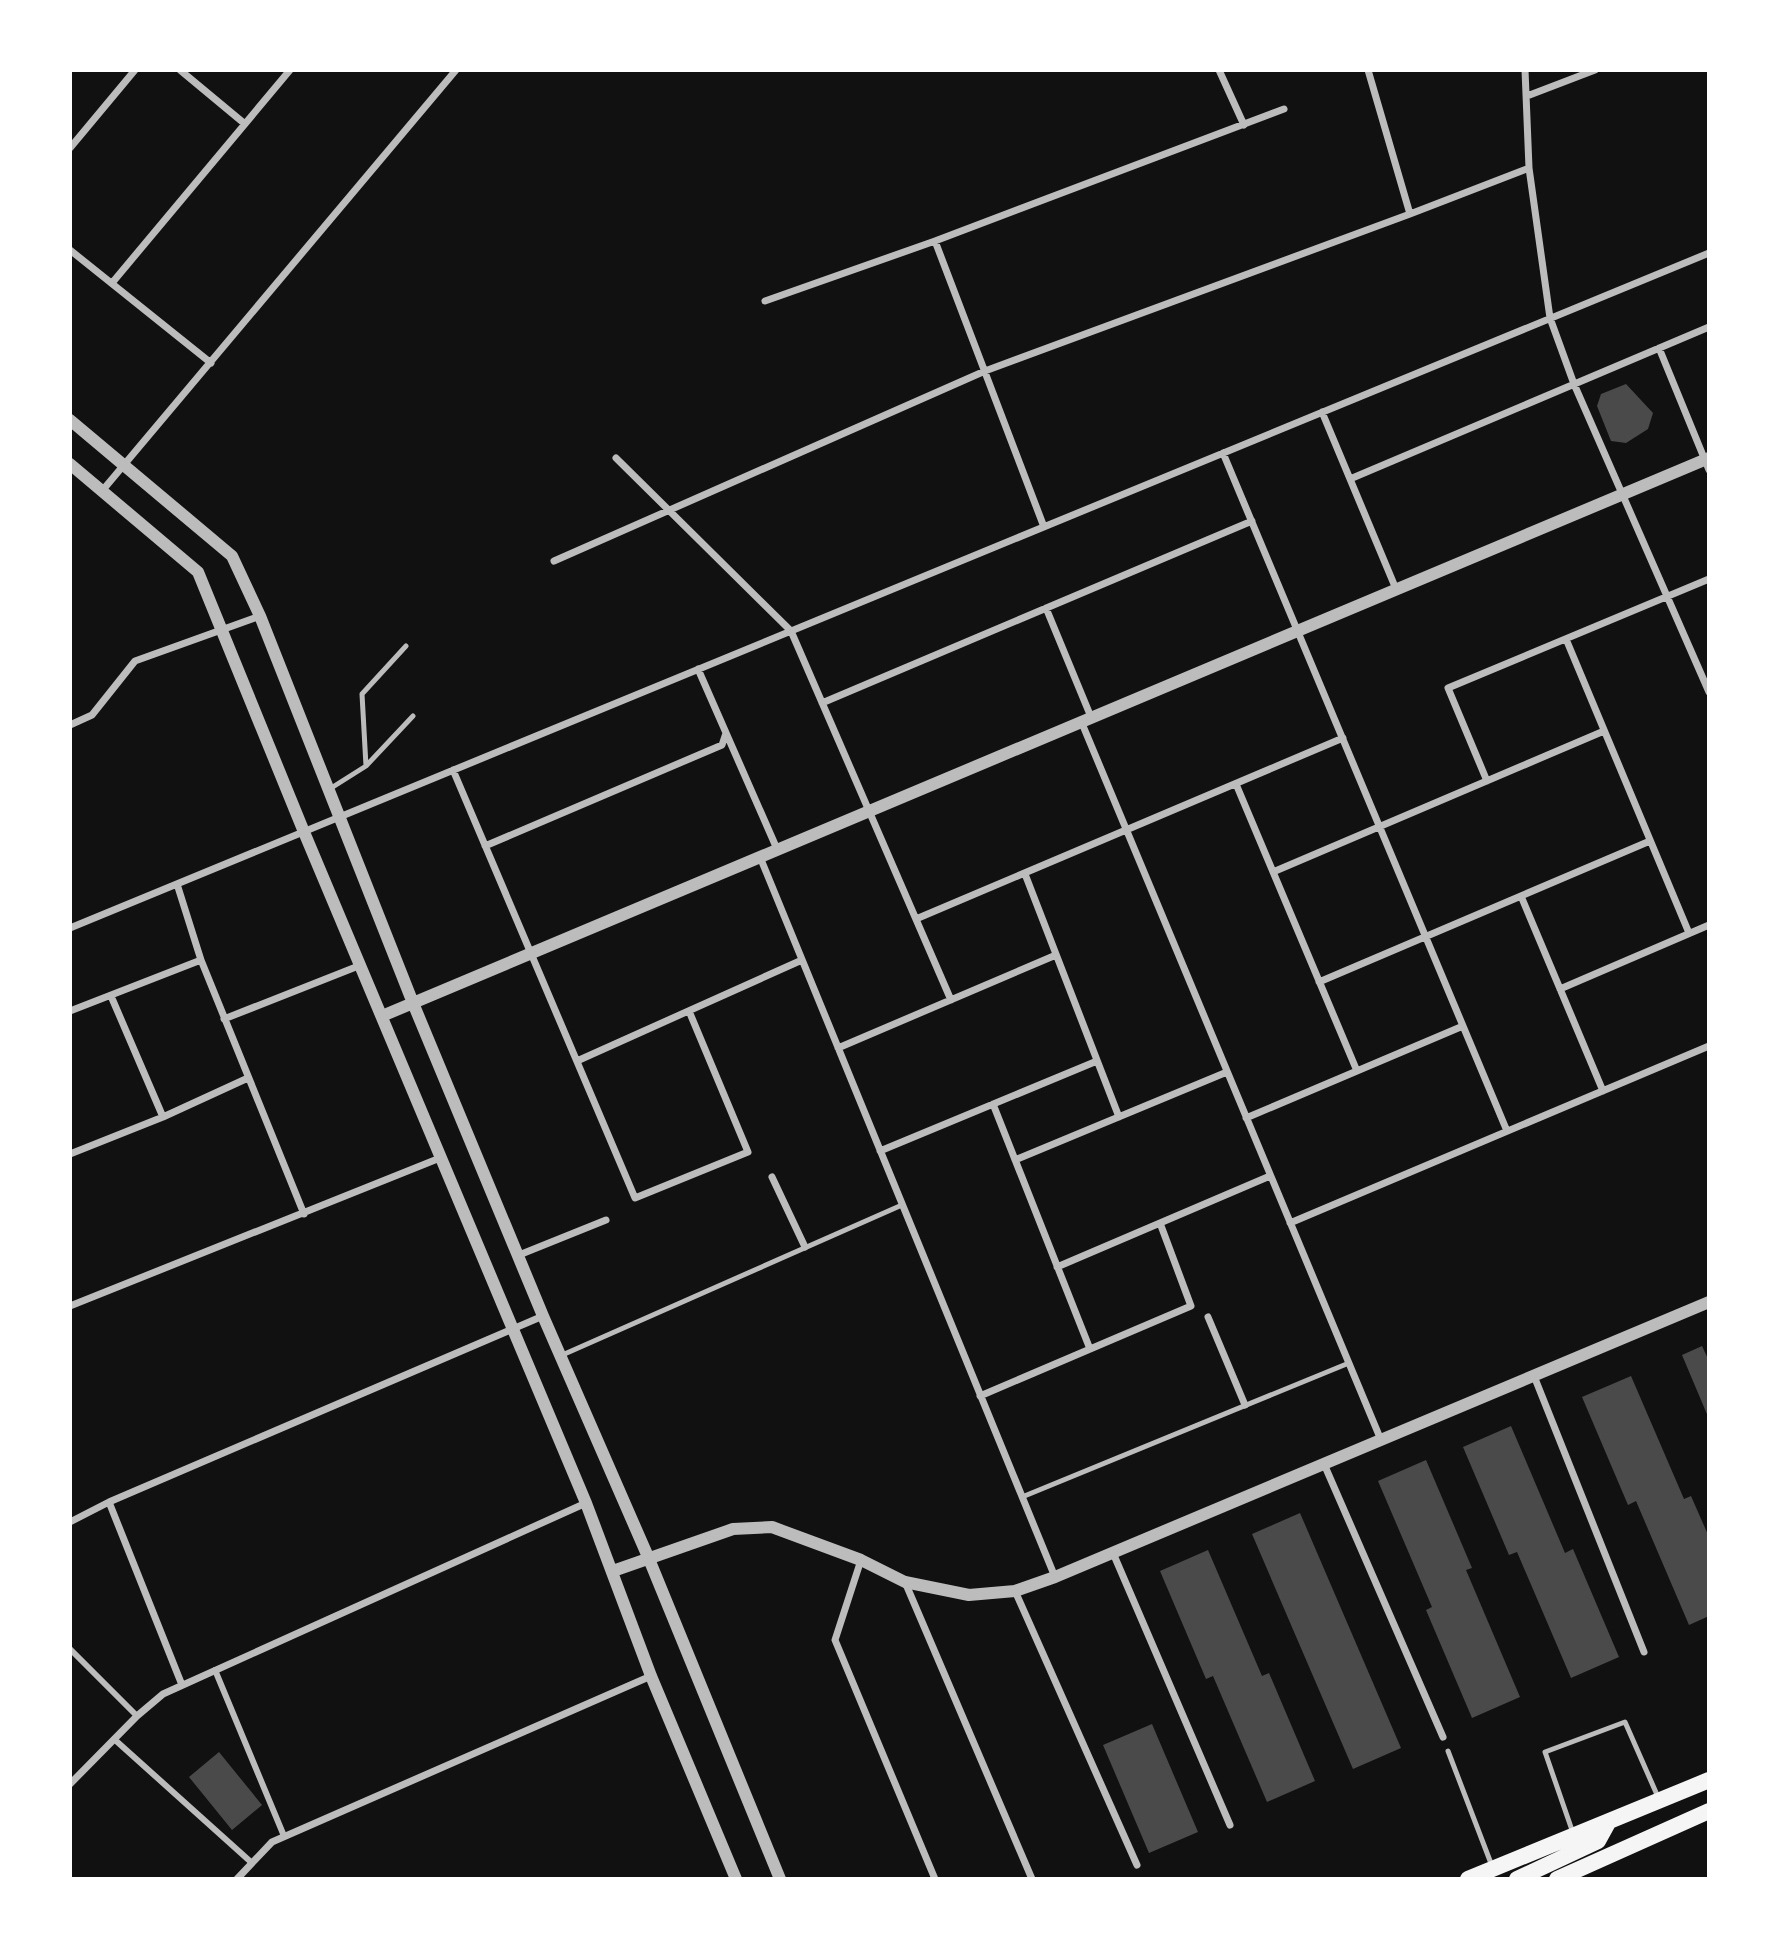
<svg xmlns="http://www.w3.org/2000/svg" width="1779" height="1949" font-family="'Source Sans 3',sans-serif">
	<style>
		.building { fill: #4a4a4a }
		.lines { fill: none; stroke-linecap: round; stroke-linejoin: round }
		.service { stroke: #bcbcbc; stroke-width: 5 }
		.pedestrian { stroke: #bcbcbc; stroke-width: 6 }
		.minor { stroke: #bcbcbc; stroke-width: 7 }
		.tertiary { stroke: #bcbcbc; stroke-width: 12 }
		.primary { stroke: #f5f5f5; stroke-width: 16 }
	</style>
	<rect width="100%" height="100%" fill="#111"/>
	<path class="building" d="M 1626,384 L 1653,413 L 1648,429 L 1626,443 L 1611,441 L 1597,406 L 1601,394 Z
		M 1702,1346 L 1709,1361 L 1709,1419 L 1682,1355 Z
		M 1631,1376 L 1684,1499 L 1691,1496 L 1709,1537 L 1709,1616 L 1689,1625 L 1636,1501 L 1628,1505 L 1582,1397 Z
		M 1511,1426 L 1565,1553 L 1573,1549 L 1619,1657 L 1571,1678 L 1517,1552 L 1509,1555 L 1463,1447 Z
		M 1426,1460 L 1472,1568 L 1466,1570 L 1520,1697 L 1472,1718 L 1426,1610 L 1432,1607 L 1378,1481 Z
		M 1300,1513 L 1401,1748 L 1353,1769 L 1252,1534 Z
		M 1208,1550 L 1262,1676 L 1269,1673 L 1315,1781 L 1267,1802 L 1213,1676 L 1206,1679 L 1160,1571 Z
		M 1152,1724 L 1198,1832 L 1149,1853 L 1103,1745 Z
		M 219,1752 L 262,1805 L 232,1830 L 189,1777 Z"/>
	<g class="lines">
		<path class="service" d="M 366,766 L 362,694 L 406,646
			M 328,790 L 366,766 L 413,716
			M 560,1356 L 902,1205
			M 1022,1497 L 1349,1363
			M 1448,1751 L 1492,1866
			M 1573,1833 L 1545,1752 L 1625,1722 L 1658,1797"/>
		<path class="pedestrian" d="M 70,1649 L 137,1716
			M 215,1670 L 284,1836
			M 114,1739 L 252,1863"/>
		<path class="minor" d="M 180,70 L 245,124
			M 1219,70 L 1244,125
			M 1368,70 L 1410,214
			M 1525,70 L 1529,168 L 1550,318 L 1574,384 L 1709,692
			M 1527,96 L 1595,70
			M 70,148 L 135,70
			M 935,241 L 1044,527
			M 70,250 L 211,363
			M 112,283 L 290,70
			M 765,301 L 935,241 L 1284,109
			M 1659,348 L 1709,470
			M 1322,412 L 1396,589
			M 1223,453 L 1507,1131
			M 616,458 L 791,631 L 951,1000
			M 1350,479 L 1709,327
			M 102,491 L 456,70
			M 554,561 L 985,371 L 1410,214 L 1529,168
			M 1046,608 L 1091,717
			M 1566,639 L 1689,933
			M 698,669 L 777,849
			M 822,703 L 1252,521
			M 1081,721 L 1381,1440
			M 70,725 L 92,715 L 135,661 L 260,616
			M 453,770 L 635,1198 L 748,1152 L 689,1011
			M 1487,781 L 1448,688 L 1709,579
			M 1236,784 L 1357,1071
			M 485,846 L 722,745 L 726,733
			M 760,857 L 1055,1577
			M 1273,872 L 1604,731
			M 1025,874 L 1119,1117
			M 177,884 L 201,960 L 304,1214
			M 1521,896 L 1603,1091
			M 916,919 L 1343,738
			M 70,928 L 1709,253
			M 1319,982 L 1650,841
			M 1560,989 L 1709,925
			M 111,996 L 163,1117
			M 70,1011 L 201,960
			M 224,1019 L 361,965
			M 838,1048 L 1056,955
			M 577,1061 L 802,960
			M 993,1104 L 1090,1349
			M 1246,1118 L 1463,1026
			M 880,1151 L 1097,1061
			M 70,1154 L 163,1117 L 248,1078
			M 1015,1160 L 1227,1072
			M 772,1177 L 805,1247
			M 1290,1223 L 1709,1046
			M 519,1255 L 606,1220
			M 1057,1267 L 1270,1176
			M 70,1306 L 440,1158
			M 1208,1317 L 1245,1405
			M 1534,1376 L 1644,1652
			M 980,1396 L 1191,1306 L 1160,1223
			M 1324,1464 L 1443,1737
			M 109,1502 L 182,1685
			M 70,1522 L 109,1502 L 543,1316
			M 1113,1553 L 1230,1825
			M 861,1560 L 835,1640 L 935,1879
			M 905,1582 L 1032,1879
			M 1015,1591 L 1137,1865
			M 70,1784 L 137,1716 L 163,1694 L 586,1503
			M 237,1879 L 272,1842 L 651,1676"/>
		<path class="tertiary" d="M 70,420 L 232,556 L 260,616 L 413,1003 L 543,1316 L 649,1559 L 780,1879
			M 70,464 L 198,572 L 304,832 L 586,1503 L 651,1676 L 736,1879
			M 382,1016 L 1709,458
			M 613,1571 L 733,1529 L 772,1527 L 861,1560 L 905,1582 L 969,1595 L 1015,1591 L 1055,1577 L 1709,1302"/>
		<path class="primary" d="M 1468,1879 L 1709,1780
			M 1517,1879 L 1598,1841 L 1609,1821
			M 1557,1879 L 1709,1811"/>
	</g>
	<rect width="1779" height="1949" fill="none" stroke="#ffffff" stroke-width="144"/>
</svg>
